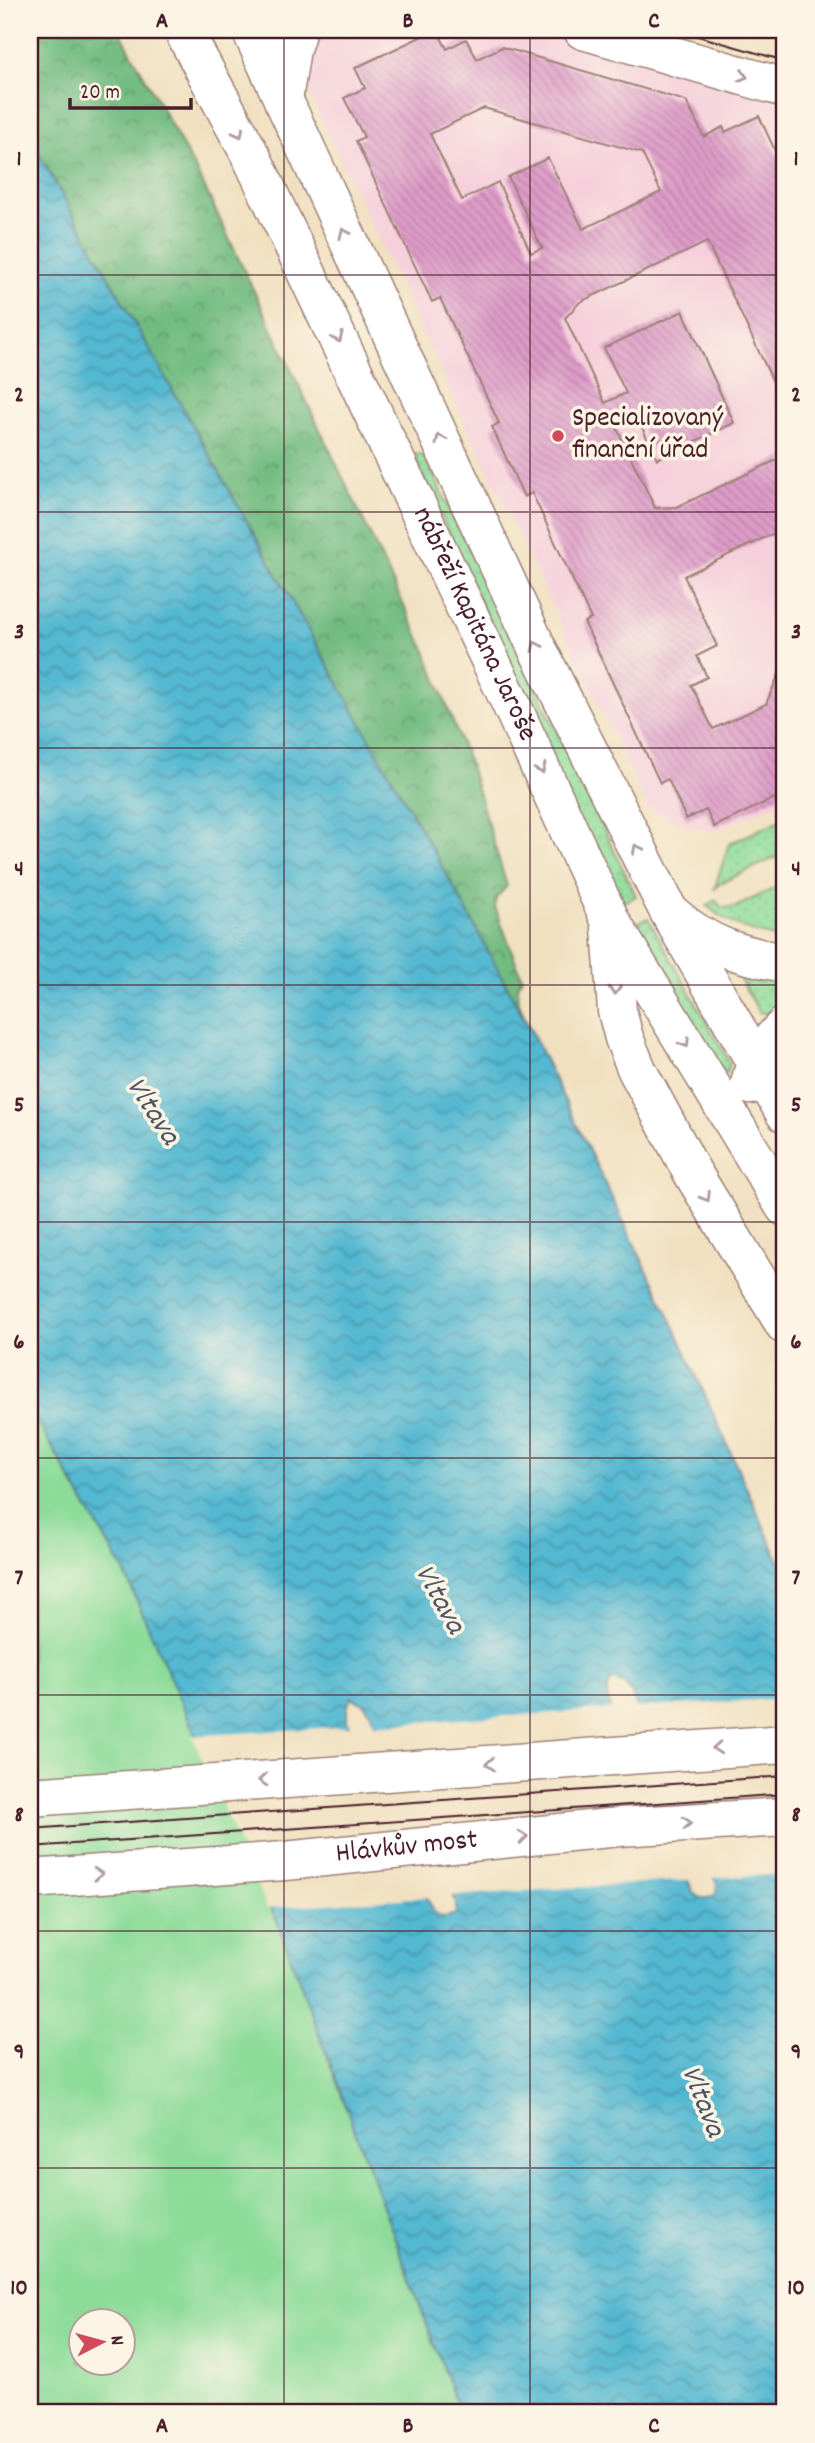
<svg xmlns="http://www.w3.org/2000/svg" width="815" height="2443" font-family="Dekko,sans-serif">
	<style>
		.built { fill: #f5cfdb }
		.grass { fill: url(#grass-dots); stroke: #6b7d62; stroke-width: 2 }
		.forest { fill: url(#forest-crowns); stroke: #5e6d56; stroke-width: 2 }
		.green { fill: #8cdb99; stroke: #6b7d62; stroke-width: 2; fill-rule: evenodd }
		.water { fill: url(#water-waves); stroke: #4e6c7e; stroke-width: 2; fill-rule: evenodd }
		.pier { fill: #f0e0c0 }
		.building { fill: url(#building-back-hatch); fill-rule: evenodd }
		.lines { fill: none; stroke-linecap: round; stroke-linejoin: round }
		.minor-casing { stroke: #9d8076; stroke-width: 41 }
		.major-casing { stroke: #9d8076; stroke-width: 41 }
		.minor { stroke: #fff; stroke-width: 38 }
		.major { stroke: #fff; stroke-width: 38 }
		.tram { stroke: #4a1f2b; stroke-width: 2 }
		.oneway { stroke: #ae9aa0 }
		.grid { fill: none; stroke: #4a1f2b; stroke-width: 2; stroke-opacity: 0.55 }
		.poi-dot { fill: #d1495b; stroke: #fcf5e5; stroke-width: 2.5 }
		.labels { text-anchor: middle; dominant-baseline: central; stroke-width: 7; stroke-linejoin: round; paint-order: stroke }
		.poi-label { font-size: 28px; fill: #4a1f2b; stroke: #fcf5e5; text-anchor: start }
		.street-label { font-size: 28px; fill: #4a1f2b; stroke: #fcf5e5 }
		.water-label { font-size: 30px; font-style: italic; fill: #4d5565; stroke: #fcf5e5 }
		.neatline { fill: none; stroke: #4a1f2b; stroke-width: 2.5 }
		.grid-label { font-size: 23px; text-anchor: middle; font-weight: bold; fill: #4a1f2b }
	</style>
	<defs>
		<pattern id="grass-dots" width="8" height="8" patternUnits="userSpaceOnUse" patternTransform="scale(1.75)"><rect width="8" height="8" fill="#8cdb99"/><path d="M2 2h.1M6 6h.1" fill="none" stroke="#7abc84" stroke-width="1.8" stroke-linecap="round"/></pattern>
		<pattern id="forest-crowns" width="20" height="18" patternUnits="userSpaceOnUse" patternTransform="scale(1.75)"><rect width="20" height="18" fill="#71bb81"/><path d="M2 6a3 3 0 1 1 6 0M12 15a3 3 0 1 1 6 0" fill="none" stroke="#5f976a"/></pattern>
		<pattern id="water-waves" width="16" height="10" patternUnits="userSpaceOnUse" patternTransform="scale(1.75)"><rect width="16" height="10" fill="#53b8d1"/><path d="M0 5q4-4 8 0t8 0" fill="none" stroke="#4795aa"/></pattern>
		<pattern id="building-back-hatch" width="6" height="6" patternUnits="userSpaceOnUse" patternTransform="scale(1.75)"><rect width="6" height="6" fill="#de9cc8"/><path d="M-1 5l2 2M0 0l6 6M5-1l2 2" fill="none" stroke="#b67fa3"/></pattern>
	</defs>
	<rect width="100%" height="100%" fill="#fcf5e5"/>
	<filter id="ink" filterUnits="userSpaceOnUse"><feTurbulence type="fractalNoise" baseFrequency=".0143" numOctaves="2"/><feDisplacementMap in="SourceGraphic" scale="14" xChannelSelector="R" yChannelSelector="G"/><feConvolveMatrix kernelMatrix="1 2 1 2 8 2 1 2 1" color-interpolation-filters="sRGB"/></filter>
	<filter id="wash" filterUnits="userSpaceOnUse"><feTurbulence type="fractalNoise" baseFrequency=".00686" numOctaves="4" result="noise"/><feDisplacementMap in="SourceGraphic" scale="28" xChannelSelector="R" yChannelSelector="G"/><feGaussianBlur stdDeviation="1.57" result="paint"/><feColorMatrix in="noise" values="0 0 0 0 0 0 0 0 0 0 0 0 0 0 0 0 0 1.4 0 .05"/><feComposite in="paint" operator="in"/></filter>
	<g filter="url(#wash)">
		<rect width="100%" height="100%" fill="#f0e0c0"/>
		<path class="built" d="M 326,30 L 534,30 L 785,102 L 785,800 L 711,832 L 686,825 L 648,808 L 309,93 L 305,78 L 310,48 Z"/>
		<path class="grass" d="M 421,454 L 425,458 L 636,896 L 616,906 L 414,455 Z
			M 780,820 L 785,830 L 785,853 L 719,884 L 714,890 L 729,844 Z
			M 785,883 L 785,939 C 755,934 731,926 707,906 L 715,900 L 722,908 L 736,907 Z
			M 648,918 L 730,1063 L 727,1073 L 724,1073 L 627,927 Z
			M 744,971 L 785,979 L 785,1001 L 769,1013 L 760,1013 L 741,981 L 740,977 Z"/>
		<path class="forest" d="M 30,30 L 119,30 L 201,180 L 426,652 L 470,766 L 507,886 L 496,898 L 495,907 L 522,978 C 509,995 528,1022 535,1039 L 457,893 L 30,138 Z"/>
		<path class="green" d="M 30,1409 L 124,1571 L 279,1926 L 460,2413 L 30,2413 ZM 80,2320 L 122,2320 L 122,2362 L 80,2362 Z"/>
		<path class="water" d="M 30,138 L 457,893 L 535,1039 L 674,1326 L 785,1574 L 785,2413 L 460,2413 L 279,1926 L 124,1571 L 30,1409 ZM 612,1679 L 625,1684 L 631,1693 L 717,1883 L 716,1894 C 707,1900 702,1900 693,1892 L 608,1702 L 607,1689 ZM 351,1697 L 364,1704 L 370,1712 L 456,1902 L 456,1913 C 447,1918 441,1919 433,1911 L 347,1722 L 347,1708 Z"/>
		<path class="pier" d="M 785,1698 L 785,1874 L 711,1878 L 634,1708 Z
			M 614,1709 L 692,1880 L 449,1896 L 372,1725 Z
			M 353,1726 L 430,1897 L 267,1908 L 192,1736 Z"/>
		<g id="blocks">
			<path class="building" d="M 435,30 L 437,30 L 447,49 L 466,39 L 477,59 L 502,47 L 686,101 L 704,137 L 723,127 L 725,132 L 759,116 L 785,172 L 785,407 L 707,242 L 580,302 L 565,318 L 605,403 L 626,393 L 604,348 L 683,311 L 734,423 L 657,459 L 636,415 L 615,424 L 655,508 L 677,507 L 785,456 L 785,528 L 684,576 L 717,646 L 697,656 L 707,677 L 691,685 L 713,729 L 766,704 L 785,660 L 785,793 L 714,827 L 706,810 L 686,819 L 668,779 L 660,783 L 584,622 L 591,619 L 532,493 L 524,497 L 492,427 L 499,423 L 440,298 L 432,302 L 356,141 L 364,137 L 344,98 L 365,88 L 355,68 ZM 484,108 L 642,153 L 661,192 L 583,229 L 548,158 L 508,177 L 542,248 L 531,253 L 498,182 L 462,200 L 430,134 Z"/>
		</g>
	</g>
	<g filter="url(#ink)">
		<use href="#blocks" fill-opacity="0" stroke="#9d8076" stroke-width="2"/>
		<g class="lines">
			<defs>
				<path id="minor" d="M 583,30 L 785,88
					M 283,100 L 291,49 L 297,30"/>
				<g id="major">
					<path id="s1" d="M 183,30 L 252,158 L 512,706 L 611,922 L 785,1207"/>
					<path d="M 251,30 L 538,650 L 668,910 L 785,1113"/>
					<path d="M 674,916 C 709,947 741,955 785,963"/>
					<path d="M 611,928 L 617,1011 L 624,1038 L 637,1070 L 692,1172 L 785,1325"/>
					<path d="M 750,1085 C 754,1059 767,1044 785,1026"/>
					<path d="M 30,1797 L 785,1744"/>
					<path id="s2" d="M 30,1879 L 285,1861 L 619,1827 L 785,1817"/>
				</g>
			</defs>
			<use href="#minor" class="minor-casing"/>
			<use href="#major" class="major-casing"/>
			<use href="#minor" class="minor"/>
			<use href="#major" class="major"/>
			<path class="tram" d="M 677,30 L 785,61
				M 749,30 L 785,40
				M 30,1829 L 785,1776
				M 30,1847 L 785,1794"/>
		</g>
		<defs><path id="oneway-chevron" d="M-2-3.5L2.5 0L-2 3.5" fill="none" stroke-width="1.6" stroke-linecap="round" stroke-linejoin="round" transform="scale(1.75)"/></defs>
		<g class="oneway">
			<use href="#oneway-chevron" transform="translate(743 76) rotate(16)"/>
			<use href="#oneway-chevron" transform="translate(239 133) rotate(62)"/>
			<use href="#oneway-chevron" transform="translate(344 233) rotate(-115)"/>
			<use href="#oneway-chevron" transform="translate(338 338) rotate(65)"/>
			<use href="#oneway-chevron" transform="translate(440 439) rotate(-115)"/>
			<use href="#oneway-chevron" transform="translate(536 646) rotate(-115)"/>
			<use href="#oneway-chevron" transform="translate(541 769) rotate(65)"/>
			<use href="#oneway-chevron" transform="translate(637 849) rotate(-117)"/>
			<use href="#oneway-chevron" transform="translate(615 990) rotate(85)"/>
			<use href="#oneway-chevron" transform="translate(685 1043) rotate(59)"/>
			<use href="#oneway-chevron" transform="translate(706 1197) rotate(59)"/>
			<use href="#oneway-chevron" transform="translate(717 1748) rotate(176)"/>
			<use href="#oneway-chevron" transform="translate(490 1764) rotate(176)"/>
			<use href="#oneway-chevron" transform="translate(263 1780) rotate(176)"/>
			<use href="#oneway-chevron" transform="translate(687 1823) rotate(-4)"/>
			<use href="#oneway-chevron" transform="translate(523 1837) rotate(-6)"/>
			<use href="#oneway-chevron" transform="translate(98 1874) rotate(-4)"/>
		</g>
	</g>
	<path class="grid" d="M 284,30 L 284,2413M 530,30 L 530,2413M 30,275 L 785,275M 30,512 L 785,512M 30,748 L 785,748M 30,985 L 785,985M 30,1222 L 785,1222M 30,1458 L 785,1458M 30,1695 L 785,1695M 30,1931 L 785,1931M 30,2168 L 785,2168"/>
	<circle class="poi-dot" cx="558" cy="436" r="7"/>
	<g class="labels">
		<g class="poi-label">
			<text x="572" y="420">Specializovaný<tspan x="572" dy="32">finanční úřad</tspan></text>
		</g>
		<g class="street-label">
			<text stroke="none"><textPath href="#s1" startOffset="662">nábřeží Kapitána Jaroše</textPath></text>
			<text stroke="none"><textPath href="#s2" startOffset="378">Hlávkův most</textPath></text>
		</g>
		<g class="water-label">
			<text transform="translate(151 1112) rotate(57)">Vltava</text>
			<text transform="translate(438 1600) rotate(61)">Vltava</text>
			<text transform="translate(701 2102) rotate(68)">Vltava</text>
		</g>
	</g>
	<rect width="815" height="2443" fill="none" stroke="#fcf5e5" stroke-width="77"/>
	<g transform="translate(102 2342) rotate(84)"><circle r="33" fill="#fcf5e5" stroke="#b59f9b" stroke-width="2"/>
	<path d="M0-5L12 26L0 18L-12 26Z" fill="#d1495b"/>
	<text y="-10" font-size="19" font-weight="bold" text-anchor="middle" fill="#4a1f2b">N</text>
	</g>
	<path d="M70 98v10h121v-10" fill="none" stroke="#4a1f2b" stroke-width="3.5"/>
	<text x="80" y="98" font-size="21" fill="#4a1f2b" stroke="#fcf5e5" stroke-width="5" paint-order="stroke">20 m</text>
	<rect x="38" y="38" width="738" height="2366" class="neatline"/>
	<g class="grid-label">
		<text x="162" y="27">A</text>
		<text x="408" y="27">B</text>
		<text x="654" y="27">C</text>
		<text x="19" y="165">1</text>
		<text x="796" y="165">1</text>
		<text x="19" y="401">2</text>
		<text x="796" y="401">2</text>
		<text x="19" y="638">3</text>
		<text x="796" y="638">3</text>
		<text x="19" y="875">4</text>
		<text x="796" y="875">4</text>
		<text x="19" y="1111">5</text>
		<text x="796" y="1111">5</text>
		<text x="19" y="1348">6</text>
		<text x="796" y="1348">6</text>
		<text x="19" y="1584">7</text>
		<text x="796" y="1584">7</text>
		<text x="19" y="1821">8</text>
		<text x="796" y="1821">8</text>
		<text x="19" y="2058">9</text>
		<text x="796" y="2058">9</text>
		<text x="19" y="2294">10</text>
		<text x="796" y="2294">10</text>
		<text x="162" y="2432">A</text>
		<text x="408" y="2432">B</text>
		<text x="654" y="2432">C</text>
	</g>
</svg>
